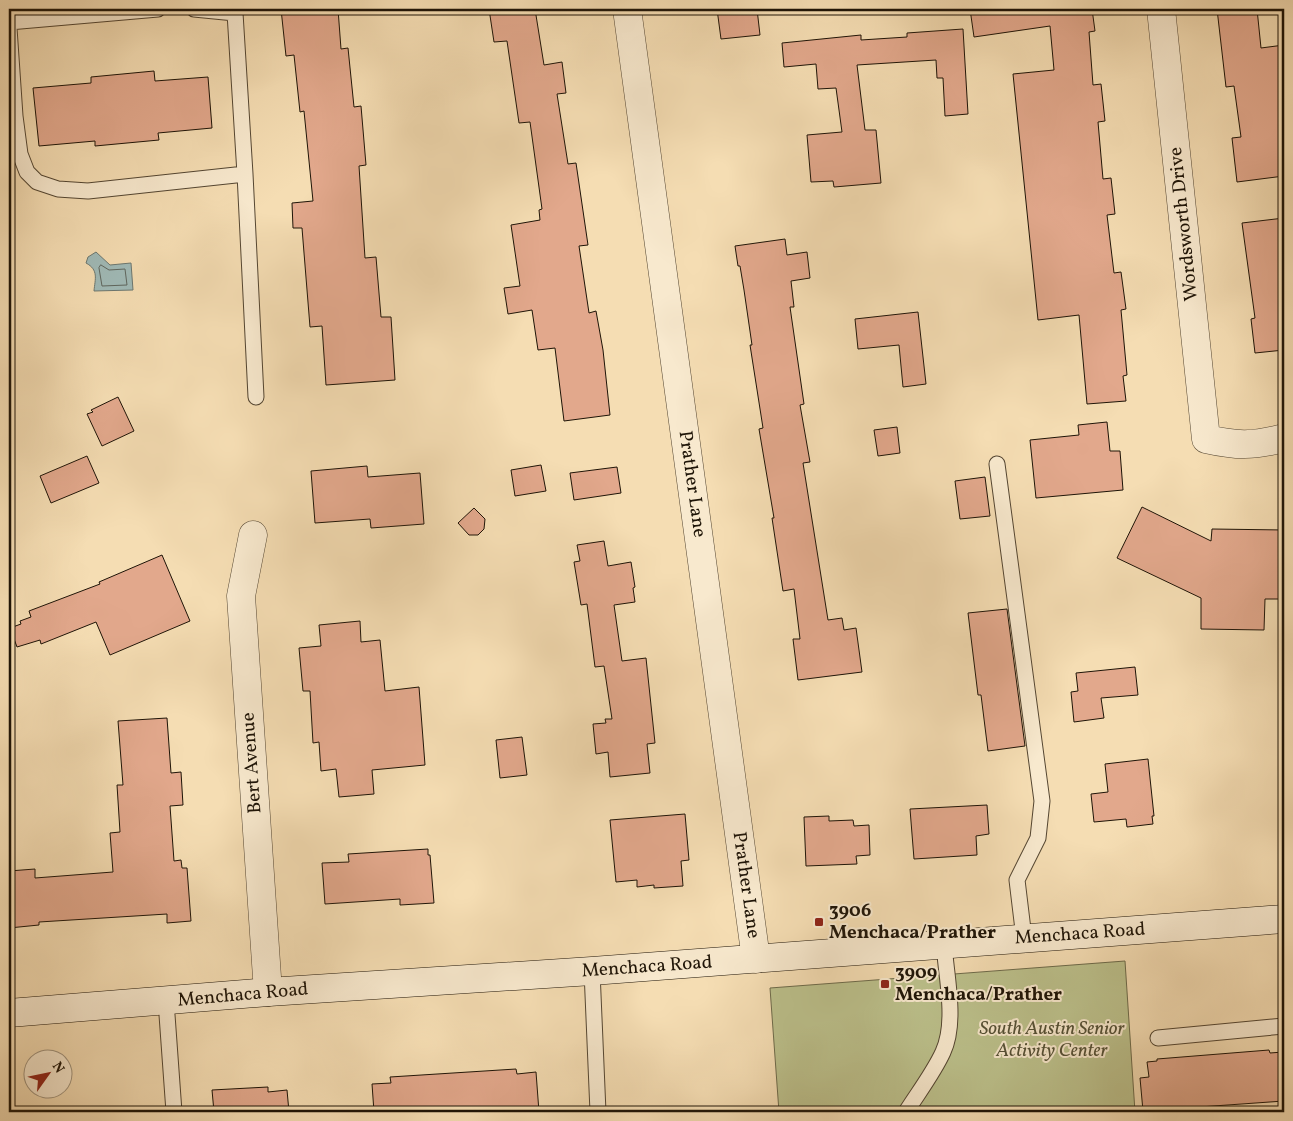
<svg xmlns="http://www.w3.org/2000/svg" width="1293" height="1121" font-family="Vollkorn,serif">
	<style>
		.green { fill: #bcc18c; stroke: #6d6a4a }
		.water { fill: #a0bab7; stroke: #6c7871 }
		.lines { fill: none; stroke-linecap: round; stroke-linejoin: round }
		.shore { stroke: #5f675f; stroke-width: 1 }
		.building { fill: #e2a88c; stroke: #1e1407 }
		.service-casing { stroke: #544632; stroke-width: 17 }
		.minor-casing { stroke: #544632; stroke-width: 29 }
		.secondary-casing { stroke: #1e1407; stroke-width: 29 }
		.service { stroke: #f8e9ce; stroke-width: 15 }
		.minor { stroke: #f8e9ce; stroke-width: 28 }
		.secondary { stroke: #f8e9ce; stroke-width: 28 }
		.poi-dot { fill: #8f2418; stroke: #f8e9ce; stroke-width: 2 }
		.labels { text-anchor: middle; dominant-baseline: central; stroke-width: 4; stroke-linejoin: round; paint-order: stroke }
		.street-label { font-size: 19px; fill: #1e1407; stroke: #f8e9ce }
		.poi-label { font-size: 19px; font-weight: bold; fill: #1e1407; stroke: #f8e9ce; text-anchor: start }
		.park-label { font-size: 19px; font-style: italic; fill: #555136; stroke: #f8e9ce }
	</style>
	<rect width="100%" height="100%" fill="#f5ddb3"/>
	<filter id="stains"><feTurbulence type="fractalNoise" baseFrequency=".004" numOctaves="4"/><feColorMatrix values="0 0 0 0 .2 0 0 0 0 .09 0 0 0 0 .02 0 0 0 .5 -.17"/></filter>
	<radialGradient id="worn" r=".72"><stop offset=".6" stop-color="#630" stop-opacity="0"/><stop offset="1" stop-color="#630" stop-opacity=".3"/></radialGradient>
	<path class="green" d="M 1125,961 L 1135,1112 L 779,1112 L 770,988 Z"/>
	<path class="water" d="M 96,252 L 110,265 L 131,263 L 133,290 L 94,291 C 95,279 99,270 86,263 L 88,257 Z"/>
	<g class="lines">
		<path class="shore" d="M 101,265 L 109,270 L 125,269 L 127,285 L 102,286 L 99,268 Z"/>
	</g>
	<path class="building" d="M 281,9 L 338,9 L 341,49 L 348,48 L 354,107 L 361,106 L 366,165 L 359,166 L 365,258 L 376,257 L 381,317 L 391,317 L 395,380 L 326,385 L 322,326 L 310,327 L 302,228 L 293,228 L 292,203 L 313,201 L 304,111 L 300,112 L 294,55 L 286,56 Z
		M 489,9 L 535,9 L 544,65 L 562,62 L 566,93 L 557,94 L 568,164 L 576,163 L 588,245 L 579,246 L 589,313 L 596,311 L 603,350 L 610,415 L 564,421 L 555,348 L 538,350 L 532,310 L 508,314 L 504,288 L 520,286 L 511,225 L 540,220 L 539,210 L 542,209 L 530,122 L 519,123 L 507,41 L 494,42 Z
		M 717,9 L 757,9 L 760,35 L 721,39 Z
		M 970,9 L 1092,9 L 1095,31 L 1089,32 L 1093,85 L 1101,84 L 1105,121 L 1098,122 L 1103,179 L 1111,178 L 1115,214 L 1107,215 L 1114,273 L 1121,272 L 1126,309 L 1121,310 L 1127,375 L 1123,376 L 1126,401 L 1087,404 L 1079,315 L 1038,320 L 1013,74 L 1054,70 L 1050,26 L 974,37 Z
		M 1217,9 L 1257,9 L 1261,48 L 1284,45 L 1284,176 L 1237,182 L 1232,138 L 1241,137 L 1234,86 L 1226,87 Z
		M 963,29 L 968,114 L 945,116 L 943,78 L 937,78 L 936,60 L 857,65 L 865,130 L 876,130 L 881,183 L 834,187 L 833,181 L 811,182 L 807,135 L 842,132 L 836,88 L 818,89 L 816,64 L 784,67 L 782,43 L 861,35 L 861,40 L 907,37 L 907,33 Z
		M 154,71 L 155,81 L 208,77 L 212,128 L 158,133 L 159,140 L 95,146 L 95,141 L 39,146 L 33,88 L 91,83 L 91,77 Z
		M 1284,218 L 1284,350 L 1255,353 L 1251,319 L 1255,318 L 1242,223 Z
		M 785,239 L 787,255 L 807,252 L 810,278 L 791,281 L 794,307 L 790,307 L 804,404 L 800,405 L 810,462 L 803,463 L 828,620 L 842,618 L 844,630 L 856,628 L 862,672 L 798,680 L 793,639 L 800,639 L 794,589 L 783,591 L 772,518 L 774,518 L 759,429 L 763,428 L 750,345 L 752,345 L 744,290 L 740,266 L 738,266 L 735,246 Z
		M 918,312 L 926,384 L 903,387 L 899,345 L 858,349 L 855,319 Z
		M 118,397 L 134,431 L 102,446 L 87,414 L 93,412 L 91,410 Z
		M 1107,422 L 1110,451 L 1120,451 L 1123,490 L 1036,498 L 1030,440 L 1079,435 L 1078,425 Z
		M 897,427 L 900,453 L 878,456 L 874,430 Z
		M 87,456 L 99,483 L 51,503 L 40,476 Z
		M 541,465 L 546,491 L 515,496 L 511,470 Z
		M 367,466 L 368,477 L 420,473 L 424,524 L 371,528 L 370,519 L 315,523 L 311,471 Z
		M 617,467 L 621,493 L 574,500 L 570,473 Z
		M 985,477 L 990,516 L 960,519 L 955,481 Z
		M 1142,507 L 1211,541 L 1212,529 L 1284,530 L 1284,599 L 1265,599 L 1264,630 L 1201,629 L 1201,598 L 1117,558 Z
		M 474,508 L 485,519 L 484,529 L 478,535 L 469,535 L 458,523 Z
		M 604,541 L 608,566 L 631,562 L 635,587 L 633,588 L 635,602 L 614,605 L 622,661 L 646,658 L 655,743 L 647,744 L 650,773 L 610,777 L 608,752 L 596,754 L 593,724 L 606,723 L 605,719 L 612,719 L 604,666 L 595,667 L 587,604 L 581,605 L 574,562 L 580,561 L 577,545 Z
		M 162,555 L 190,621 L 110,655 L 96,622 L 41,644 L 40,640 L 17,647 L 10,628 L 21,624 L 20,621 L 31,617 L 29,611 L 100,584 L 99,582 Z
		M 1007,609 L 1025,746 L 988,751 L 981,695 L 978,695 L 968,613 Z
		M 360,621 L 361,642 L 380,640 L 385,691 L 419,687 L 425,765 L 372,770 L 374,794 L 339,797 L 336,769 L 321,771 L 319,742 L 313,743 L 310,691 L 303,691 L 299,648 L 321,646 L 319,625 Z
		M 1135,667 L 1138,695 L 1101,698 L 1104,718 L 1074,722 L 1071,692 L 1078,691 L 1076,673 Z
		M 167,718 L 171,773 L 181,772 L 183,805 L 170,806 L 174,861 L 181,860 L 182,868 L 187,868 L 191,921 L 167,923 L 167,914 L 39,922 L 39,925 L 9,928 L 9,871 L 35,869 L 35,878 L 113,872 L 110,833 L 120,832 L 117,785 L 123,785 L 118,721 Z
		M 522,737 L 527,775 L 500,778 L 496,740 Z
		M 1148,759 L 1154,816 L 1152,816 L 1153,824 L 1127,827 L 1126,819 L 1094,822 L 1091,794 L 1108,792 L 1105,764 Z
		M 987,805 L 989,834 L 976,836 L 977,855 L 914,859 L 910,809 Z
		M 685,814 L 689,860 L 681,861 L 683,886 L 654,888 L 654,885 L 637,887 L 637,880 L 616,882 L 610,820 Z
		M 829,816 L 829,821 L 853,820 L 854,826 L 869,825 L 870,855 L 856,856 L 857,864 L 806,866 L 804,817 Z
		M 428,849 L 428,855 L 430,855 L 434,903 L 400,905 L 400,899 L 325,904 L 322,863 L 349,862 L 348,854 Z
		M 1269,1050 L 1270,1053 L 1283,1052 L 1284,1101 L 1143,1111 L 1140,1078 L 1149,1077 L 1147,1062 L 1157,1061 L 1157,1059 Z
		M 516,1069 L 517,1074 L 536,1072 L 539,1112 L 374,1112 L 372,1084 L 391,1083 L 390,1077 Z
		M 268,1087 L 268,1092 L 287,1090 L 289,1112 L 214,1112 L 212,1090 Z"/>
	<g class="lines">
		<defs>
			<path id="service" d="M 194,9 L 235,13 L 245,174 L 256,397
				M 9,22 L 158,9
				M 9,28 L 15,116 L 20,154 L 27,172 L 37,182 L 58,189 L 88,191 L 245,174
				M 997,464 L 1042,801 L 1038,838 L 1017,880 L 1024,938
				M 592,971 L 598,1112
				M 166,1001 L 174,1112
				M 1158,1038 L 1284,1026
				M 906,1112 C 918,1093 934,1072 943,1052 C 957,1022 946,976 944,944"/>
			<path id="minor" d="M 627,9 L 756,959
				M 1161,9 L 1206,439 C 1237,446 1253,446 1284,438
				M 253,535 L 241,596 L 268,992"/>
			<path id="secondary" d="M 9,1013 L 268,992 L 592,971 L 1284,919"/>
		</defs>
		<use href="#service" class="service-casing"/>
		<use href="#minor" class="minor-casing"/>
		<use href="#secondary" class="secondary-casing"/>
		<use href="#service" class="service"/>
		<use href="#minor" class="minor"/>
		<use href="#secondary" class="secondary"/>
	</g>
	<g class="poi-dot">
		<rect x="814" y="917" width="10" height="10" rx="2.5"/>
		<rect x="880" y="979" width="10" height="10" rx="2.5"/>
	</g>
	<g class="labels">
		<g class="street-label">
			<text transform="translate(1184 224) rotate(-96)">Wordsworth Drive</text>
			<text transform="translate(692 484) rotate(82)">Prather Lane</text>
			<text transform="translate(252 763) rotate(-94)">Bert Avenue</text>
			<text transform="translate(746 885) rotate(82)">Prather Lane</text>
			<text transform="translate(1080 934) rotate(-4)">Menchaca Road</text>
			<text transform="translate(647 967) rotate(-4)">Menchaca Road</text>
			<text transform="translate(243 995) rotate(-5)">Menchaca Road</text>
		</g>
		<g class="poi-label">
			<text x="829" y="911">3906<tspan x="829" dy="22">Menchaca/Prather</tspan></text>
			<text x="895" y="973">3909<tspan x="895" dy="22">Menchaca/Prather</tspan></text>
		</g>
		<g class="park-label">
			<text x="1052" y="1029">South Austin Senior<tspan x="1052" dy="22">Activity Center</tspan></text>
		</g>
	</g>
	<rect width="1293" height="1121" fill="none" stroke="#f5ddb3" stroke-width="30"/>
	<rect x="10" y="10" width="1273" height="1101" fill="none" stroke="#1e1407" stroke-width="2.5"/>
	<rect x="15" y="15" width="1263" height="1091" fill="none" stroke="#1e1407"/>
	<g transform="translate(48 1074) rotate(57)"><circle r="24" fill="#f8e9ce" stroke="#a1947e"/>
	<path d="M0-4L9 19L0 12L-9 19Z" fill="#8f2418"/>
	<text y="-8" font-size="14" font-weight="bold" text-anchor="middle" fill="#1e1407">N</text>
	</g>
	<rect width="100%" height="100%" filter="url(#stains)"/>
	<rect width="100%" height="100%" fill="url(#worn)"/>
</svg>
